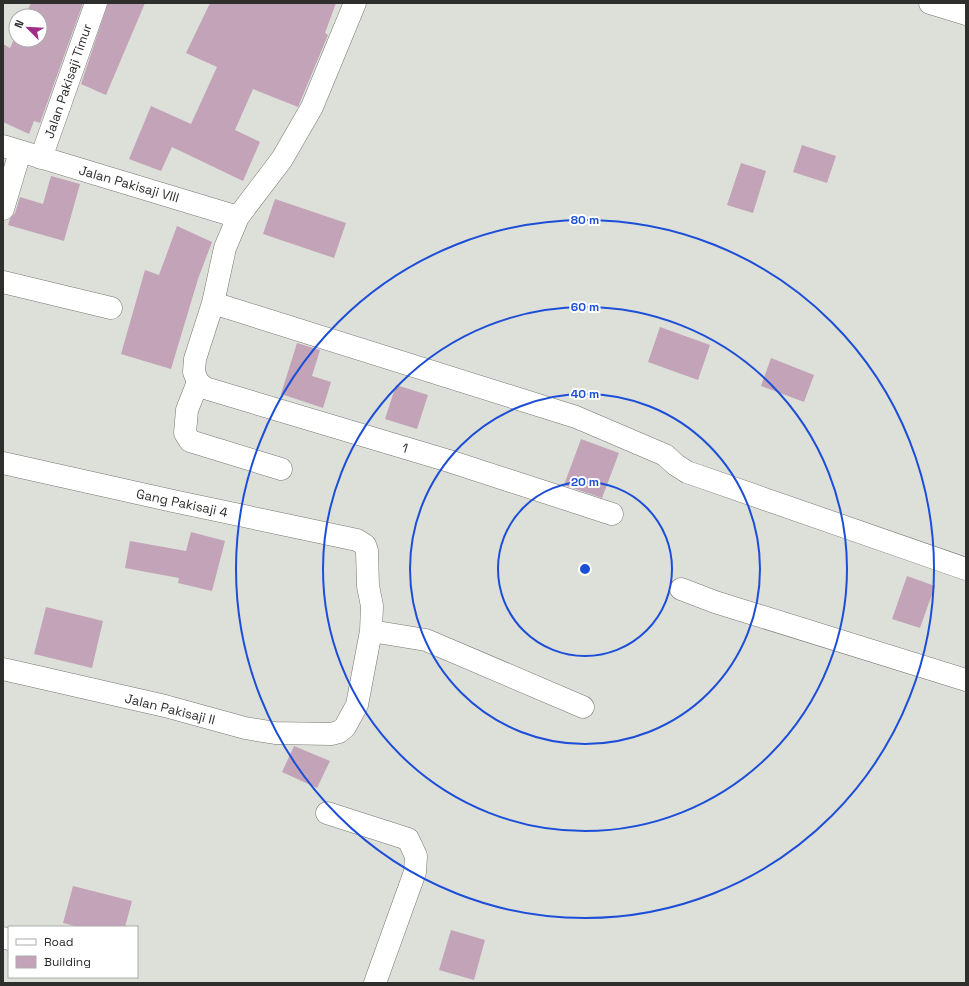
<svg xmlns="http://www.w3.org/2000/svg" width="969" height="986" font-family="'Space Grotesk',sans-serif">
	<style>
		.building { fill: #c2a3b8 }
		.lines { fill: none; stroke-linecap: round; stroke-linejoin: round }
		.street-casing { stroke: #757871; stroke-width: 23 }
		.street { stroke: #fff; stroke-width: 22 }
		.ring { fill: none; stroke: #1d4ed8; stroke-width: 2 }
		.labels { text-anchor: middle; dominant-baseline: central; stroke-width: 4; stroke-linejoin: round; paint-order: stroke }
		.street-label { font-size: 13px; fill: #2e2f2c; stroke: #fff }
		.centre { fill: #1d4ed8; stroke: #fff; stroke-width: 2 }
		.ring-label { font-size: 12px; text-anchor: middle; font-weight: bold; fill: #1d4ed8; stroke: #fff; stroke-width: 4; stroke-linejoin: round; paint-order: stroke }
	</style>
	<rect width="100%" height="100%" fill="#dde0d9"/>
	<path class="building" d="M 31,3 L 83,3 L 40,123 L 34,121 L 29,134 L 3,122 L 3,44 L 10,48 L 16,35 L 16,40 L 40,40 L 40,16 L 25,16 Z
		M 108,3 L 145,3 L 106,95 L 81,84 Z
		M 210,3 L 336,3 L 325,33 L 328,35 L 298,107 L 253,89 L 235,130 L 260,142 L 243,181 L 172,147 L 161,171 L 129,159 L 151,106 L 191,124 L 217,67 L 186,53 Z
		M 802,145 L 836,156 L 827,183 L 793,172 Z
		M 741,163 L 766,171 L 753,213 L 727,205 Z
		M 51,176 L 80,184 L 64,241 L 8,225 L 10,219 L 15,213 L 20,197 L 43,204 Z
		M 275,199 L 346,223 L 334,258 L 263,234 Z
		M 177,226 L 212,242 L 198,279 L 171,369 L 121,354 L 145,270 L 159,275 Z
		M 660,327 L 710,345 L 698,380 L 648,362 Z
		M 297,343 L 320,350 L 312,376 L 331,382 L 323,408 L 281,394 Z
		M 771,358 L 814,375 L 804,402 L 761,386 Z
		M 396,385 L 428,395 L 417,429 L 385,419 Z
		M 581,439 L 619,453 L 602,498 L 564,485 Z
		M 191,532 L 225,541 L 212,591 L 178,583 L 179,578 L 125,568 L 130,541 L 186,551 Z
		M 907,576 L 935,586 L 920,628 L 892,619 Z
		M 46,607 L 103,621 L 92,668 L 34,654 Z
		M 294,746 L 330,761 L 317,788 L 282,772 Z
		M 73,886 L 132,901 L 125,927 L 79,927 L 63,923 Z
		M 451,930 L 485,940 L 474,980 L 439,970 Z"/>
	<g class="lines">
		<defs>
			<path id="street" d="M 930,3 L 966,14
				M 3,146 L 238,217
				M 41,158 L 96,3
				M 3,209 L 20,152
				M 3,282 L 111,308
				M 213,303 L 576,417 L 665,455 L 676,465 L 687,472 L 966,569
				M 198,382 L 205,388 L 449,461 L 612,514
				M 3,463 L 173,501 L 357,540 L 365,545 L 367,551 L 368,586 L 372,606 L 371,631 L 357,705 L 345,727 L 339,732 L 331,734 L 275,733 L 245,728 L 165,706 L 3,669
				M 281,469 L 190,441 L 185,433 L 187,410 L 198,382 L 194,372 L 195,359 L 213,303 L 225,248 L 238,217 L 282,159 L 312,107 L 355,3
				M 681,589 L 715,602 L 966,680
				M 371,631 L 426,640 L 583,707
				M 327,813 L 408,839 L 416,856 L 415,872 L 375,983
				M 3,938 L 9,939"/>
		</defs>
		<use href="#street" class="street-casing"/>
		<use href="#street" class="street"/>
	</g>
	<g class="ring">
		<circle cx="585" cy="569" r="87"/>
		<circle cx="585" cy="569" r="175"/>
		<circle cx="585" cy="569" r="262"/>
		<circle cx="585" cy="569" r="349"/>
	</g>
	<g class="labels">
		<g class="street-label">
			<text transform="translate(68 81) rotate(-71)">Jalan Pakisaji Timur</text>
			<text transform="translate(129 184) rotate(16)">Jalan Pakisaji VIII</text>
			<text transform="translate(405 448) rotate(17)">1</text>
			<text transform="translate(182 503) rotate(12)">Gang Pakisaji 4</text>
			<text transform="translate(170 709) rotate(14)">Jalan Pakisaji II</text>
		</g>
	</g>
	<circle cx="585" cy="569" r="6" class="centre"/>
	<g class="ring-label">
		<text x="585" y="224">80 m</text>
		<text x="585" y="311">60 m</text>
		<text x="585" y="398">40 m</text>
		<text x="585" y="486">20 m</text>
	</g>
	<rect width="969" height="986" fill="none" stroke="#2e2f2c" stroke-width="8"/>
	<rect x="8" y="926" width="130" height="52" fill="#ffffff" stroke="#abacab"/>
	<rect x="16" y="939" width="20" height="6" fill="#ffffff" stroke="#abacab"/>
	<text x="44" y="946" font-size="12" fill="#2e2f2c">Road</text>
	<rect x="16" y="956" width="20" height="12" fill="#c2a3b8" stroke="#abacab"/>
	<text x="44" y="966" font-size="12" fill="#2e2f2c">Building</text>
	<g transform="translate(28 28) rotate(294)"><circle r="19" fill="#ffffff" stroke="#abacab"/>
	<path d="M0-3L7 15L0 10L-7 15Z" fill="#9f2c87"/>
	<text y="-6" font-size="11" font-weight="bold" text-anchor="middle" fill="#2e2f2c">N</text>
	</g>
</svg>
